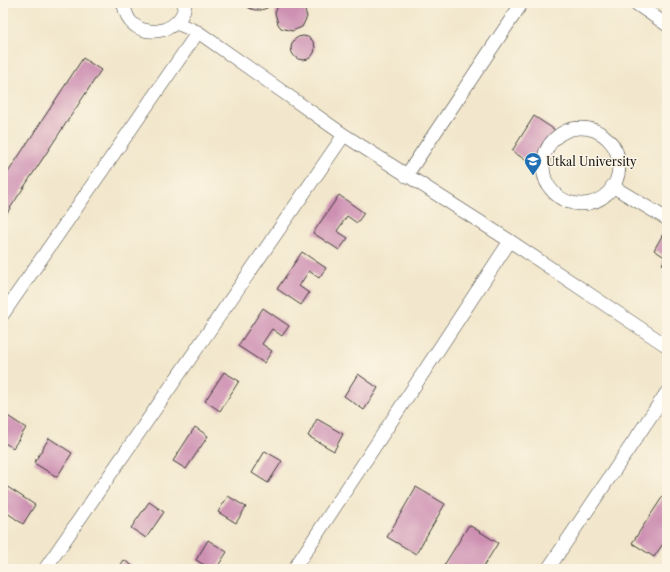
<svg xmlns="http://www.w3.org/2000/svg" width="670" height="572" font-family="'Libre Caslon Text',serif">
	<style>
		.building { fill: #cd90b2 }
		.lines { fill: none; stroke-linecap: round; stroke-linejoin: round }
		.minor-casing { stroke: #3c3a36; stroke-width: 14 }
		.minor { stroke: #fff; stroke-width: 13 }
		.labels { text-anchor: middle; dominant-baseline: central; stroke-width: 3; stroke-linejoin: round; paint-order: stroke }
		.poi-label { font-size: 12px; fill: #1c1c1c; stroke: #fcf5e5; text-anchor: start }
	</style>
	<rect width="100%" height="100%" fill="#fcf5e5"/>
	<filter id="ink" filterUnits="userSpaceOnUse"><feTurbulence type="fractalNoise" baseFrequency=".025" numOctaves="2"/><feDisplacementMap in="SourceGraphic" scale="8" xChannelSelector="R" yChannelSelector="G"/><feConvolveMatrix kernelMatrix="1 2 1 2 8 2 1 2 1" color-interpolation-filters="sRGB"/></filter>
	<filter id="wash" filterUnits="userSpaceOnUse"><feTurbulence type="fractalNoise" baseFrequency=".012" numOctaves="4" result="noise"/><feDisplacementMap in="SourceGraphic" scale="16" xChannelSelector="R" yChannelSelector="G"/><feGaussianBlur stdDeviation="0.9" result="paint"/><feColorMatrix in="noise" values="0 0 0 0 0 0 0 0 0 0 0 0 0 0 0 0 0 1.4 0 .05"/><feComposite in="paint" operator="in"/></filter>
	<g filter="url(#wash)">
		<rect width="100%" height="100%" fill="#f2e7cc"/>
		<g id="blocks">
			<path class="building" d="M 243,3 L 273,3 L 267,8 L 261,10 L 255,10 L 249,8 Z
				M 281,3 L 301,3 L 304,6 L 307,17 L 302,27 L 292,31 L 281,28 L 278,24 L 275,13 L 277,8 Z
				M291 48a12 12 0 1 1 24 0a12 12 0 1 1-24 0Z
				M 83,58 L 101,70 L 3,219 L 3,180 Z
				M 534,116 L 555,130 L 533,165 L 512,151 Z
				M 339,195 L 364,213 L 357,223 L 347,216 L 337,231 L 348,238 L 339,250 L 313,233 Z
				M 663,234 L 667,236 L 667,266 L 662,264 L 666,258 L 654,250 Z
				M 302,252 L 326,268 L 319,278 L 309,271 L 299,286 L 309,293 L 301,305 L 277,289 Z
				M 263,308 L 289,326 L 282,336 L 272,329 L 262,344 L 272,351 L 264,363 L 238,346 Z
				M 224,372 L 239,381 L 220,411 L 205,401 Z
				M 358,374 L 378,388 L 364,410 L 344,396 Z
				M 3,413 L 26,428 L 13,448 L 3,442 Z
				M 317,419 L 343,434 L 334,451 L 308,436 Z
				M 195,427 L 208,436 L 186,469 L 173,461 Z
				M 49,438 L 72,453 L 57,477 L 34,463 Z
				M 265,451 L 282,461 L 268,483 L 252,473 Z
				M 3,484 L 35,505 L 23,524 L 3,510 Z
				M 416,487 L 445,504 L 416,554 L 387,537 Z
				M 665,493 L 667,495 L 667,538 L 654,557 L 632,543 Z
				M 228,496 L 246,507 L 236,523 L 218,512 Z
				M 149,502 L 164,512 L 146,538 L 131,528 Z
				M 469,525 L 498,543 L 482,569 L 446,569 L 443,567 Z
				M 208,540 L 227,552 L 216,569 L 211,569 L 196,560 Z
				M 124,560 L 137,569 L 118,569 Z"/>
		</g>
	</g>
	<g filter="url(#ink)">
		<use href="#blocks" fill-opacity="0" stroke="#3c3a36" stroke-width="1"/>
		<g class="lines">
			<defs>
				<path id="minor" d="M 123,3 C 125,9 126,15 130,21 C 147,41 184,30 185,3
					M 635,3 L 667,25
					M 176,23 L 198,32 L 344,135 L 510,241 L 667,346
					M543 166a38 38 0 1 1 76 0a38 38 0 1 1-76 0Z
					M 406,176 L 522,3
					M 612,186 L 667,219
					M 3,314 L 198,32
					M 45,569 L 344,135
					M 294,569 L 510,241
					M 548,569 L 667,392"/>
			</defs>
			<use href="#minor" class="minor-casing"/>
			<use href="#minor" class="minor"/>
		</g>
	</g>
	<defs>
		<symbol id="university-pin" viewBox="-11 -11 22 30"><path d="M0 17L-7.5 6A9.5 9.5 0 1 1 7.5 6Z" fill="#1f6fb2" stroke="#fcf5e5"/><path d="M0-5L7-2L0 1L-7-2ZM-4 1L0 2.5L4 1V4Q0 6-4 4Z" fill="#fff"/></symbol>
	</defs>
	<g fill-rule="evenodd">
		<use href="#university-pin" x="523" y="151" width="20" height="27"/>
	</g>
	<g class="labels">
		<g class="poi-label">
			<text x="546" y="161">Utkal University</text>
		</g>
	</g>
	<rect width="670" height="572" fill="none" stroke="#fcf5e5" stroke-width="16"/>
</svg>
